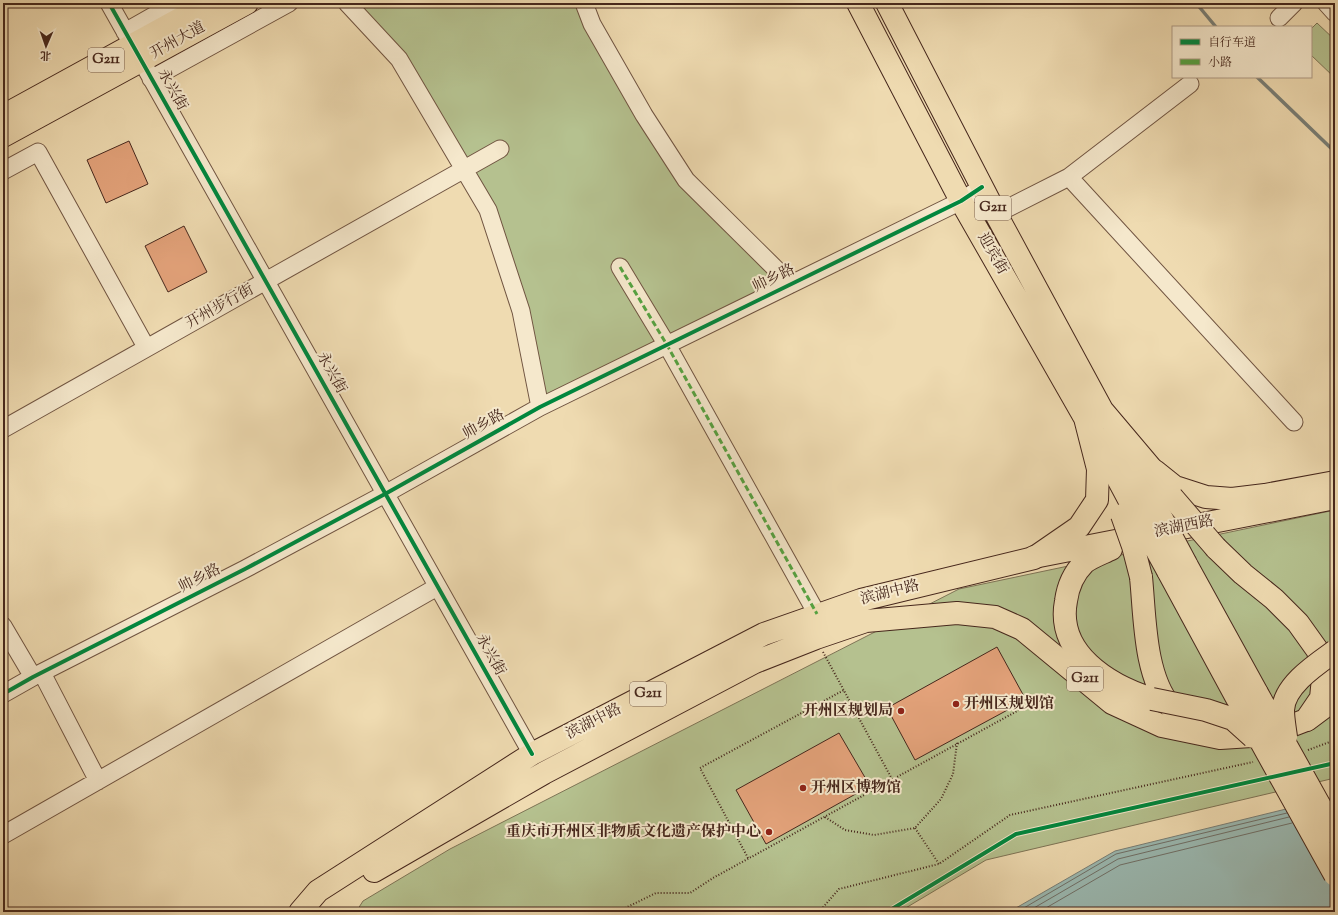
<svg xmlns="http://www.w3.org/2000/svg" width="1338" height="915" font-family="'Sorts Mill Goudy','Noto Serif SC',serif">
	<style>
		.green { fill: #b5c18f; stroke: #7e7456 }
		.water { fill: #9bbab3; stroke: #797f77 }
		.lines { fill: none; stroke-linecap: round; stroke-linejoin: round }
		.shore { stroke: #707068; stroke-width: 1 }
		.stream { stroke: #797f77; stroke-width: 3.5 }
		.building { fill: #e3a27a; stroke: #46271c }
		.minor-casing { stroke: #705441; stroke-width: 19 }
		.major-casing { stroke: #46271c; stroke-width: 24 }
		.highway-casing { stroke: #46271c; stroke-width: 24 }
		.path { stroke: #46271c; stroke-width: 2; stroke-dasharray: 1 2; stroke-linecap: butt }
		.minor { stroke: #f5e8cc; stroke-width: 17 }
		.major { stroke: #efdbb1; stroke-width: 22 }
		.highway { stroke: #efdbb1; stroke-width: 22 }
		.major-bridge-casing { stroke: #46271c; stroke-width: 24; stroke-linecap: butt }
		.highway-bridge-casing { stroke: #46271c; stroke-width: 24; stroke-linecap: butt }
		.major-bridge { stroke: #efdbb1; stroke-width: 22 }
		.highway-bridge { stroke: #efdbb1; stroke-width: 22 }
		.quiet { stroke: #55a341; stroke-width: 3; stroke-dasharray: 6 3; stroke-linecap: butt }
		.cycleway-casing { stroke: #f5e8cc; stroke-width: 6 }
		.cycleway { stroke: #00873e; stroke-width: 4 }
		.poi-dot { fill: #8f2418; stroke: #f5e8cc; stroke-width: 1.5 }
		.labels { text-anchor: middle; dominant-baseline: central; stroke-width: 4; stroke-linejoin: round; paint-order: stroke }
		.shield { fill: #f5e8cc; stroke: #7a6151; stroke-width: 1 }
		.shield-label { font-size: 14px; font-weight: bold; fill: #46271c }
		.street-label { font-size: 15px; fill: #46271c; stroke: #f5e8cc }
		.poi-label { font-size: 15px; font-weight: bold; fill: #46271c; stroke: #f5e8cc; text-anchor: start }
	</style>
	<rect width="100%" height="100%" fill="#efdbb1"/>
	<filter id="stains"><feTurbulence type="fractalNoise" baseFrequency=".005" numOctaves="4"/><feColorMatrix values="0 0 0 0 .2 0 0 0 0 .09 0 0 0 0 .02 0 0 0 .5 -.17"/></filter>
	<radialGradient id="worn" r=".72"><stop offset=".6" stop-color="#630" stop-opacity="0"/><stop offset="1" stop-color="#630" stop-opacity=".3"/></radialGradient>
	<path class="green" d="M 347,3 L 584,3 L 686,180 L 791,284 L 540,407 L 488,210 L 399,59 Z
		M 1317,23 L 1335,40 L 1335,78 L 1311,55 L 1311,29 Z
		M 1335,510 L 1335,778 L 986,860 L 899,912 L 356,912 L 363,901 L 450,849 L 959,589 Z"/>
	<path class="water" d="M 1335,797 L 1335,912 L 1009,912 L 1115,851 Z"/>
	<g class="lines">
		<path class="shore" d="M 1017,912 L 1116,854 L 1287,813
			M 1027,912 L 1118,859 L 1289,817
			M 1039,912 L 1120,865 L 1292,823"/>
		<path class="stream" d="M 1196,3 L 1216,27
			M 1257,77 L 1335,152"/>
	</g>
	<path class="building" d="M 129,141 L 148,184 L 106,203 L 87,160 Z
		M 184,226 L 207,272 L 168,292 L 145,246 Z
		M 997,647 L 1026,700 L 915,760 L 887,708 Z
		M 839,733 L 870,786 L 766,844 L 736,790 Z"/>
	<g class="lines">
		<defs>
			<path id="minor" d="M 109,3 L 532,754
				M 347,3 L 399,59 L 488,210 L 521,311 L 540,407
				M 584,3 L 592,24 L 644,115 L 686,180 L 791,284
				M 1326,3 L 1335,13
				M 1279,18 L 1294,3
				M 125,32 L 176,3
				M 151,79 L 289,3
				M 3,171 L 38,152 L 146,347
				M 1069,177 L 1294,422
				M 996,214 L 1069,177 L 1190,84
				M 620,267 L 667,345 L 817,614
				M 3,429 L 500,149
				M 3,626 L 33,677
				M 42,673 L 98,781
				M 3,694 L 33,677 L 245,569 L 385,494 L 540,407 L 961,201 L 982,187
				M 3,835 L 437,587"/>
			<path id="major" d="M 1092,430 L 1134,509
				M 1114,432 L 1153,502
				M 1155,471 L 1175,487 L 1206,497 L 1232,499 L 1265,495 L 1335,482
				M 1111,549 C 1103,553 1091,557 1084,563 C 1073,574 1068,586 1066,601 C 1056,653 1108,685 1152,699
				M 1034,557 L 1335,498
				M 1186,564 L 1257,693
				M 1168,571 L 1239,702
				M 1141,577 C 1145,616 1144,676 1171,707 C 1181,720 1197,726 1212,734
				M 1307,720 L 1335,699"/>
			<path id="highway" d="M 887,3 L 996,214 L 1102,410 L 1151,468 L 1172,497
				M 3,116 L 209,3
				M 3,136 L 247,3
				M 374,871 L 544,773 L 755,662 L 816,638 L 866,621 L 957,613 L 995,617 L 1022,629 L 1112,703 L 1162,726 L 1220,738 L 1267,735 L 1306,720 L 1321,698 L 1323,678 L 1318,651 L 1298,623 L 1274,599 L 1243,574 L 1216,548
				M 300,912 L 318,891 L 532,754 L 764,634 L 861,600 L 1034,558 L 1079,527 L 1097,500 L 1098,469 L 1085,418 L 961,201 L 858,3"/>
		</defs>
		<use href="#minor" class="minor-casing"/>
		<use href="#major" class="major-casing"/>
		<use href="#highway" class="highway-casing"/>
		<path class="path" d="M 823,652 L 892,779
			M 1308,750 L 1335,740
			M 825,817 L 845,830 L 874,835 L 915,828 L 941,799 L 953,774 L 957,743
			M 915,828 L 939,864
			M 748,858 L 700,768 L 844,690
			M 617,912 L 656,893 L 690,893 L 713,878 L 1039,699
			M 819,912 L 839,889 L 939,864 L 1010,815 L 1253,762"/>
		<use href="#minor" class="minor"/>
		<use href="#major" class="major"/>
		<use href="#highway" class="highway"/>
		<defs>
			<path id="major-bridge" d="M 1153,502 L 1186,564
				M 1134,509 L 1168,571
				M 1122,515 L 1133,546 L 1141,577
				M 1257,693 L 1335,833
				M 1152,699 L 1206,710 L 1233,719 L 1253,737
				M 1239,702 L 1335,875
				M 1286,737 C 1285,729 1283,719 1283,710 C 1284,685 1317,664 1335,651"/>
			<path id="highway-bridge" d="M 1172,497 L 1216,548"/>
		</defs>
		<use href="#major-bridge" class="major-bridge-casing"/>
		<use href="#highway-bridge" class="highway-bridge-casing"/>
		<use href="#major-bridge" class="major-bridge"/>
		<use href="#highway-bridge" class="highway-bridge"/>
		<path class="quiet" d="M 620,267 L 667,345 L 817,614"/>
		<defs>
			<path id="cycleway" d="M 109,3 L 532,754
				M 3,694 L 33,677 L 245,569 L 385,494 L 540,407 L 961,201 L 982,187
				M 887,912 L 1016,834 L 1335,763"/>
		</defs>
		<use href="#cycleway" class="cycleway-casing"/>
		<use href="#cycleway" class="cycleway"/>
	</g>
	<g class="poi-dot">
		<circle cx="956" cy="704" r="4"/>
		<circle cx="901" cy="711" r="4"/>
		<circle cx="803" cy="788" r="4"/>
		<circle cx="769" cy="832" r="4"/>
	</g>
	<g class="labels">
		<g class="shield">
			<rect x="88" y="48" width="36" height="24" rx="3"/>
			<rect x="975" y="196" width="36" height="24" rx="3"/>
			<rect x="1067" y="667" width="36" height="24" rx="3"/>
			<rect x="630" y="682" width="36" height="24" rx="3"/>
		</g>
		<g class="shield-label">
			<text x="106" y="60">G211</text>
			<text x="993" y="208">G211</text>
			<text x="1085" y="679">G211</text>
			<text x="648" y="694">G211</text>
		</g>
		<g class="street-label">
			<text transform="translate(178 41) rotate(-29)">开州大道</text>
			<text transform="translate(172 90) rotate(61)">永兴街</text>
			<text transform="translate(992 254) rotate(60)">迎宾街</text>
			<text transform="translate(774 279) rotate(-26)">帅乡路</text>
			<text transform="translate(220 307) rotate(-29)">开州步行街</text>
			<text transform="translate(331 373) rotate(61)">永兴街</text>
			<text transform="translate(484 425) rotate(-29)">帅乡路</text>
			<text transform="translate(1184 527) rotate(-11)">滨湖西路</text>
			<text transform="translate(200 579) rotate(-27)">帅乡路</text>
			<text transform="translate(890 593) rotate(-14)">滨湖中路</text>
			<text transform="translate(490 655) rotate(61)">永兴街</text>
			<text transform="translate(594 722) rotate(-27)">滨湖中路</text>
		</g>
		<g class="poi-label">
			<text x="964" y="704">开州区规划馆</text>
			<text x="893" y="711" text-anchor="end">开州区规划局</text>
			<text x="811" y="788">开州区博物馆</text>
			<text x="761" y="832" text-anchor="end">重庆市开州区非物质文化遗产保护中心</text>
		</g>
	</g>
	<rect width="1338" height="915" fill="none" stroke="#efdbb1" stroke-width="16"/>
	<rect x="4" y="4" width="1330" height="907" fill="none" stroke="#46271c" stroke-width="2"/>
	<rect x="8" y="8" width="1322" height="899" fill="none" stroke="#46271c"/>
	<rect x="1172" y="26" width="140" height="52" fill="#f5e8cc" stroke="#af9b86"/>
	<rect x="1180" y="39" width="20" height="6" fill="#00873e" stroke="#af9b86"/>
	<text x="1208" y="46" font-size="12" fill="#46271c">自行车道</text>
	<rect x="1180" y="59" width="20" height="6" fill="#55a341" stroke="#af9b86"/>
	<text x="1208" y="66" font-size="12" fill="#46271c">小路</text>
	<g transform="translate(46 46) rotate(182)" stroke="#f5e8cc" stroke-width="3" paint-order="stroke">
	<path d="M0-3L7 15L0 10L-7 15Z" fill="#46271c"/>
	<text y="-6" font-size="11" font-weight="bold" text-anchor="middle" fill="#46271c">北</text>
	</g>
	<rect width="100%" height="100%" filter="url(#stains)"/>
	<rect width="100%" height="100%" fill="url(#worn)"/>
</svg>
